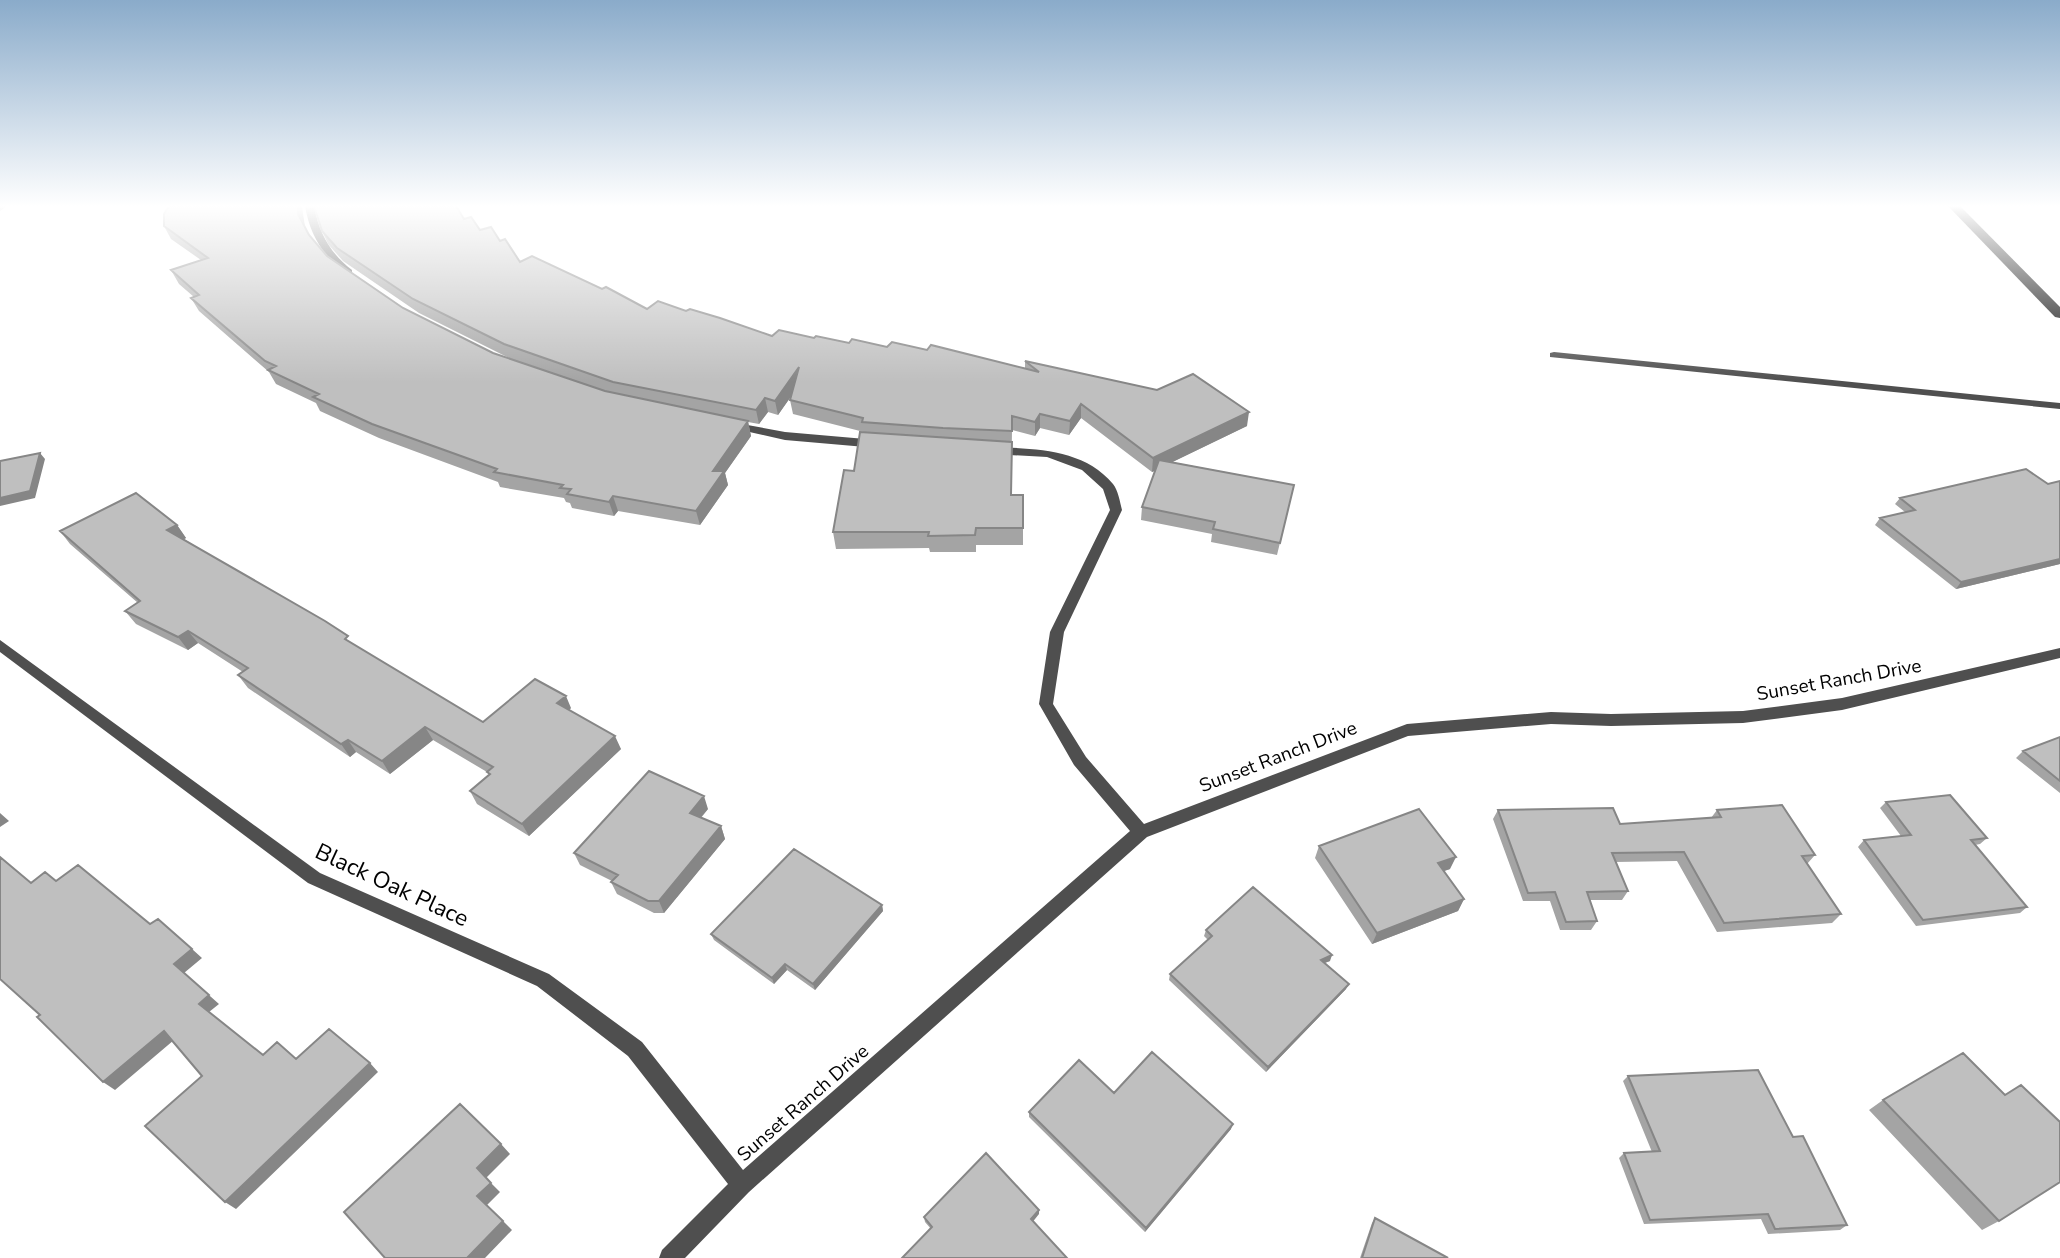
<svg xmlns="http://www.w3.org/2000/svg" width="2060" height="1258" font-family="'Nunito Sans',sans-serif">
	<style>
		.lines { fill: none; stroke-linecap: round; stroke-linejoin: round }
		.service { fill: #4f4f4f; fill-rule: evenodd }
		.minor { fill: #4f4f4f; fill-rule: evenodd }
		.primary { fill: #000; fill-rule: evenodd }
		.wall { fill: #a4a4a4 }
		.shaded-wall { fill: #868686 }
		.building { fill: #bfbfbf; stroke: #868686; stroke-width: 2 }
		.labels { text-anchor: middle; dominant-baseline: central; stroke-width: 5; stroke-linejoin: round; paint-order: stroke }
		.street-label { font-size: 19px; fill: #000; stroke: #fff }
		.near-street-label { font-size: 23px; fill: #000; stroke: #fff }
	</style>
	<rect width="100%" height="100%" fill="#fff"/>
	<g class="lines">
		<path class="service" d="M 1554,352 L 2060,403 L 2060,409 L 1550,357 L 1550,353 Z"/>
		<path class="minor" d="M 0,206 L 7,206 L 0,211 Z
			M 305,206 L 314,206 C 319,233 330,253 352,270 L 352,274 L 346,274 C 323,256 310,235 305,206 Z
			M 731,422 L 785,432 L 877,440 L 883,444 L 877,448 L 785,440 L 727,427 L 725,425 Z
			M 995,447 C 1036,449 1084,449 1113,484 C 1118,490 1120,502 1122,510 L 1064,632 L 1053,704 L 1086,757 L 1144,824 L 1407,724 L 1551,712 L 1611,714 L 1743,711 L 1842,698 L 2060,648 L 2060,658 L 1842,710 L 1743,723 L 1611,726 L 1551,724 L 1408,736 L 1147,837 L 749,1192 L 685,1258 L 659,1258 L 662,1250 L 728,1184 L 628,1056 L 537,986 L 308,883 L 0,652 L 0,640 L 320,873 L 549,974 L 642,1042 L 743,1170 L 1130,831 L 1074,765 L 1039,704 L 1050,632 L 1110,510 L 1103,489 L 1082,470 L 1047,457 L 991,454 L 989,451 Z"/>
		<path class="primary" d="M 1948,206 L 1960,206 L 2060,307 L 2060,318 L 2055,317 Z"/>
	</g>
	<path class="wall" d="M 464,219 L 480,230 L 500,241 L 520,262 L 602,289 L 647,309 L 686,311 L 772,336 L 814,338 L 849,343 L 887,347 L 927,350 L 1025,368 L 1025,361 L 1247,426 L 1172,462 L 1294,485 L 1277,555 L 1211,542 L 1212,534 L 1141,520 L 1142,507 L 1155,471 L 1152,472 L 1081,418 L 1069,435 L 1040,428 L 1035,436 L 1012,430 L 1011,495 L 1023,495 L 1023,545 L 976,545 L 976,552 L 930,552 L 929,548 L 836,549 L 833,532 L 854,471 L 864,432 L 793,414 L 790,400 L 791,396 L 778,415 L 768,412 L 759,424 L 748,422 L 751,436 L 725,473 L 728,485 L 700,525 L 618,511 L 614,516 L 572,508 L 570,503 L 566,502 L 564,498 L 500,487 L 498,482 L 379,438 L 320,411 L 316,403 L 276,384 L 269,372 L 199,311 L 191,298 L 194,297 L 179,284 L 171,270 L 201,260 L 171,239 L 164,226 L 305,227 L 309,235 L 327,256 L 403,308 L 493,353 L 509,358 L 419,313 L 343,261 L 328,244 L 322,231 Z
		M 2060,481 L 2060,564 L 1956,589 L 1875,525 L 1880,518 L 1905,512 L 1895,504 L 1900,498 L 2048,484 Z
		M 177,525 L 186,538 L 184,539 L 353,644 L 483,722 L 571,708 L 569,710 L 621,749 L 529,836 L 477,804 L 470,791 L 489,775 L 487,772 L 433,740 L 390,774 L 356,752 L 350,757 L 248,688 L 238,675 L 243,672 L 198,643 L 188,650 L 136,624 L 125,611 L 138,603 L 70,544 L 60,531 Z
		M 2060,737 L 2060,793 L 2016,758 L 2023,751 Z
		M 1886,802 L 1987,838 L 1980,844 L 1975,845 L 2027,907 L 2020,913 L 1916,926 L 1858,847 L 1864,840 L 1901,836 L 1880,808 Z
		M 708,809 L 701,818 L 721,826 L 725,839 L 664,913 L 654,913 L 617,894 L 611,882 L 612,881 L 580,865 L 574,853 Z
		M 1498,810 L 1620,824 L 1711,818 L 1717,810 L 1815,855 L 1807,864 L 1841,914 L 1832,923 L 1717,932 L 1677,861 L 1615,862 L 1628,891 L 1622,900 L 1590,900 L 1597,921 L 1591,930 L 1560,930 L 1550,901 L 1523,901 L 1493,819 Z
		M 1319,846 L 1450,869 L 1444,871 L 1464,899 L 1458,911 L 1372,944 L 1315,858 Z
		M 882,905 L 883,911 L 815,990 L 787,970 L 774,984 L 714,940 L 711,934 Z
		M 1206,930 L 1330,961 L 1325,963 L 1346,989 L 1266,1072 L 1169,980 L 1170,974 L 1208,940 L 1204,936 Z
		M 1628,1076 L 1793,1137 L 1847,1225 L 1840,1230 L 1768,1234 L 1761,1219 L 1644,1224 L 1619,1158 L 1624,1153 L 1652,1152 L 1623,1081 Z
		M 1114,1093 L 1231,1129 L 1145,1232 L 1029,1117 L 1029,1112 Z
		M 2005,1095 L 1999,1221 L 1982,1230 L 1869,1110 L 1883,1100 Z
		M 1039,1210 L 1039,1214 L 931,1229 L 925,1222 L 924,1217 Z
		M 1375,1218 L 1448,1258 L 1360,1258 L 1372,1223 Z"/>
	<path class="shaded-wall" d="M 298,206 L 302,206 L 305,227 L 298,214 Z
		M 799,367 L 802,381 L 778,415 L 775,401 Z
		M 765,398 L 768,412 L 759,424 L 756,410 Z
		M 1081,404 L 1081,418 L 1069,435 L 1070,421 Z
		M 1249,412 L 1247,426 L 1152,472 L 1153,458 Z
		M 1040,414 L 1040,428 L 1035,436 L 1035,422 Z
		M 748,421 L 751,436 L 725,473 L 728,485 L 700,525 L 696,511 L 713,471 Z
		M 40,453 L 45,459 L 35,498 L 0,506 L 0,498 Z
		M 613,496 L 618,511 L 614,516 L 609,502 Z
		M 177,525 L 186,538 L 177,543 L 167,530 Z
		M 2060,559 L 2060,564 L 1956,589 L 1961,582 Z
		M 188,631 L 198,643 L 188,650 L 178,637 Z
		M 566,696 L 571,708 L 563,716 L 557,703 Z
		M 425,727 L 433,740 L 390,774 L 382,761 Z
		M 615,736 L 621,749 L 529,836 L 522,824 Z
		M 348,740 L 356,752 L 350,757 L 341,744 Z
		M 704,796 L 708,809 L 694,825 L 690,813 Z
		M 0,813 L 9,821 L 0,827 Z
		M 721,826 L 725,839 L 664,913 L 659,901 Z
		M 1456,857 L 1450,869 L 1432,875 L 1438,863 Z
		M 1464,899 L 1458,911 L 1372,944 L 1377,933 Z
		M 882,905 L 883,911 L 815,990 L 813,984 Z
		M 192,949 L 202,958 L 184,973 L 219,1004 L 209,1012 L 199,1004 L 174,964 Z
		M 1332,955 L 1330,961 L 1318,965 L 1321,960 Z
		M 785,964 L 787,970 L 774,984 L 772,978 Z
		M 1349,984 L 1346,989 L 1266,1072 L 1268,1067 Z
		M 164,1031 L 174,1040 L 115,1090 L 103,1082 Z
		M 370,1063 L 378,1072 L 236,1209 L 225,1202 Z
		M 1233,1124 L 1231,1129 L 1145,1232 L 1146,1228 Z
		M 501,1144 L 510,1154 L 486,1178 L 500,1192 L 487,1205 L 512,1230 L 485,1258 L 467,1258 L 477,1196 L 477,1168 Z
		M 1039,1210 L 1039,1214 L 1031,1224 L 1031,1219 Z"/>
	<path class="building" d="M 169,206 L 298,206 L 298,214 L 309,235 L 327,256 L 403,308 L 493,353 L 605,391 L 748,421 L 713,471 L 724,471 L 696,511 L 613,496 L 609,502 L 567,494 L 571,489 L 560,488 L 563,485 L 494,472 L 497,469 L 372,424 L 313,397 L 319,394 L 268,370 L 276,366 L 265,361 L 191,298 L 199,295 L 171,270 L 208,258 L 164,226 L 164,214 Z
		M 314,206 L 456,206 L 464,219 L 471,217 L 480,230 L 491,227 L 500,241 L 505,239 L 520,262 L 532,256 L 602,289 L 606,287 L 647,309 L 658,301 L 686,311 L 690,309 L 720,318 L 772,336 L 779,330 L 814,338 L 816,336 L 849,343 L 852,339 L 887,347 L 892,342 L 927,350 L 931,345 L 1039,372 L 1025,361 L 1157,390 L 1193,374 L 1249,412 L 1153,458 L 1081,404 L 1070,421 L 1040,414 L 1035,422 L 1012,416 L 1012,431 L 943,428 L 862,422 L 863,418 L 790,400 L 799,367 L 775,401 L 765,398 L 756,410 L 613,382 L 504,344 L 413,299 L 337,248 L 322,231 Z
		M 860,432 L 1012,442 L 1011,495 L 1023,495 L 1023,528 L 976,528 L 975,535 L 928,536 L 929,532 L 833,532 L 844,470 L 854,471 Z
		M 40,453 L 30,491 L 0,498 L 0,461 Z
		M 1159,460 L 1294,485 L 1280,543 L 1213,529 L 1215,522 L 1142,507 Z
		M 2026,469 L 2048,484 L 2060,481 L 2060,559 L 1961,582 L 1880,518 L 1915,510 L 1900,498 Z
		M 136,493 L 177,525 L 167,530 L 325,621 L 348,636 L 345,639 L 483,722 L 535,679 L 566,696 L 557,703 L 615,736 L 522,824 L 470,791 L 490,774 L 487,772 L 493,767 L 425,727 L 382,761 L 348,740 L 341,744 L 238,675 L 248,668 L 188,631 L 178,637 L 125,611 L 140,601 L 60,531 Z
		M 2060,737 L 2060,781 L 2023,751 Z
		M 649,771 L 704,796 L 690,813 L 721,826 L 659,901 L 648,901 L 611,882 L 618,875 L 574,853 Z
		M 1950,795 L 1987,838 L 1971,840 L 2027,907 L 1923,920 L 1864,840 L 1911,835 L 1886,802 Z
		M 1782,805 L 1815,855 L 1802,856 L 1841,914 L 1724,923 L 1684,852 L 1612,853 L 1628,891 L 1587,892 L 1597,921 L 1566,922 L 1555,892 L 1528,893 L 1498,810 L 1613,808 L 1620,824 L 1721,817 L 1717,810 Z
		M 1419,809 L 1456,857 L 1438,863 L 1464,899 L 1377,933 L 1319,846 Z
		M 794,849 L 882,905 L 813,984 L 785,964 L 772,978 L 711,934 Z
		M 0,857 L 31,883 L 45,872 L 56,881 L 78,865 L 150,924 L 158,919 L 192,949 L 174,964 L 209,995 L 199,1004 L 263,1055 L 277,1042 L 296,1059 L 329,1029 L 370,1063 L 225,1202 L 145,1126 L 202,1076 L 164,1031 L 103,1082 L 37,1017 L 40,1015 L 0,979 Z
		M 1253,887 L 1332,955 L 1321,960 L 1349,984 L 1268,1067 L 1170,974 L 1212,936 L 1206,930 Z
		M 1152,1052 L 1233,1124 L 1146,1228 L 1029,1112 L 1079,1060 L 1114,1093 Z
		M 1963,1053 L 2005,1095 L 2021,1085 L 2060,1122 L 2060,1182 L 1999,1221 L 1883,1100 Z
		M 1758,1070 L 1793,1137 L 1803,1136 L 1847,1225 L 1775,1229 L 1768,1214 L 1650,1220 L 1624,1153 L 1660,1151 L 1628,1076 Z
		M 460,1104 L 501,1144 L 477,1168 L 491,1183 L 477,1196 L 503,1221 L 467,1258 L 385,1258 L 344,1212 Z
		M 986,1153 L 1039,1210 L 1031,1219 L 1067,1258 L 902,1258 L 932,1227 L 924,1217 Z
		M 1375,1218 L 1448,1258 L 1362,1258 Z"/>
	<linearGradient id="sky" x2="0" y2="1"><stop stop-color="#8aabca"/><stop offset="0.54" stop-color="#fff"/><stop offset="1" stop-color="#fff" stop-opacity="0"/></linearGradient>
	<rect width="2060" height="382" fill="url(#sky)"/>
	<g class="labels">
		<g class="street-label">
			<text transform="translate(1839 680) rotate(-10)">Sunset Ranch Drive</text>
			<text transform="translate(1278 757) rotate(-21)">Sunset Ranch Drive</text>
			<text transform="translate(803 1103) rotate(-41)">Sunset Ranch Drive</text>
		</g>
		<g class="near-street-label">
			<text transform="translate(392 885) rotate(25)">Black Oak Place</text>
		</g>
	</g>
</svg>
